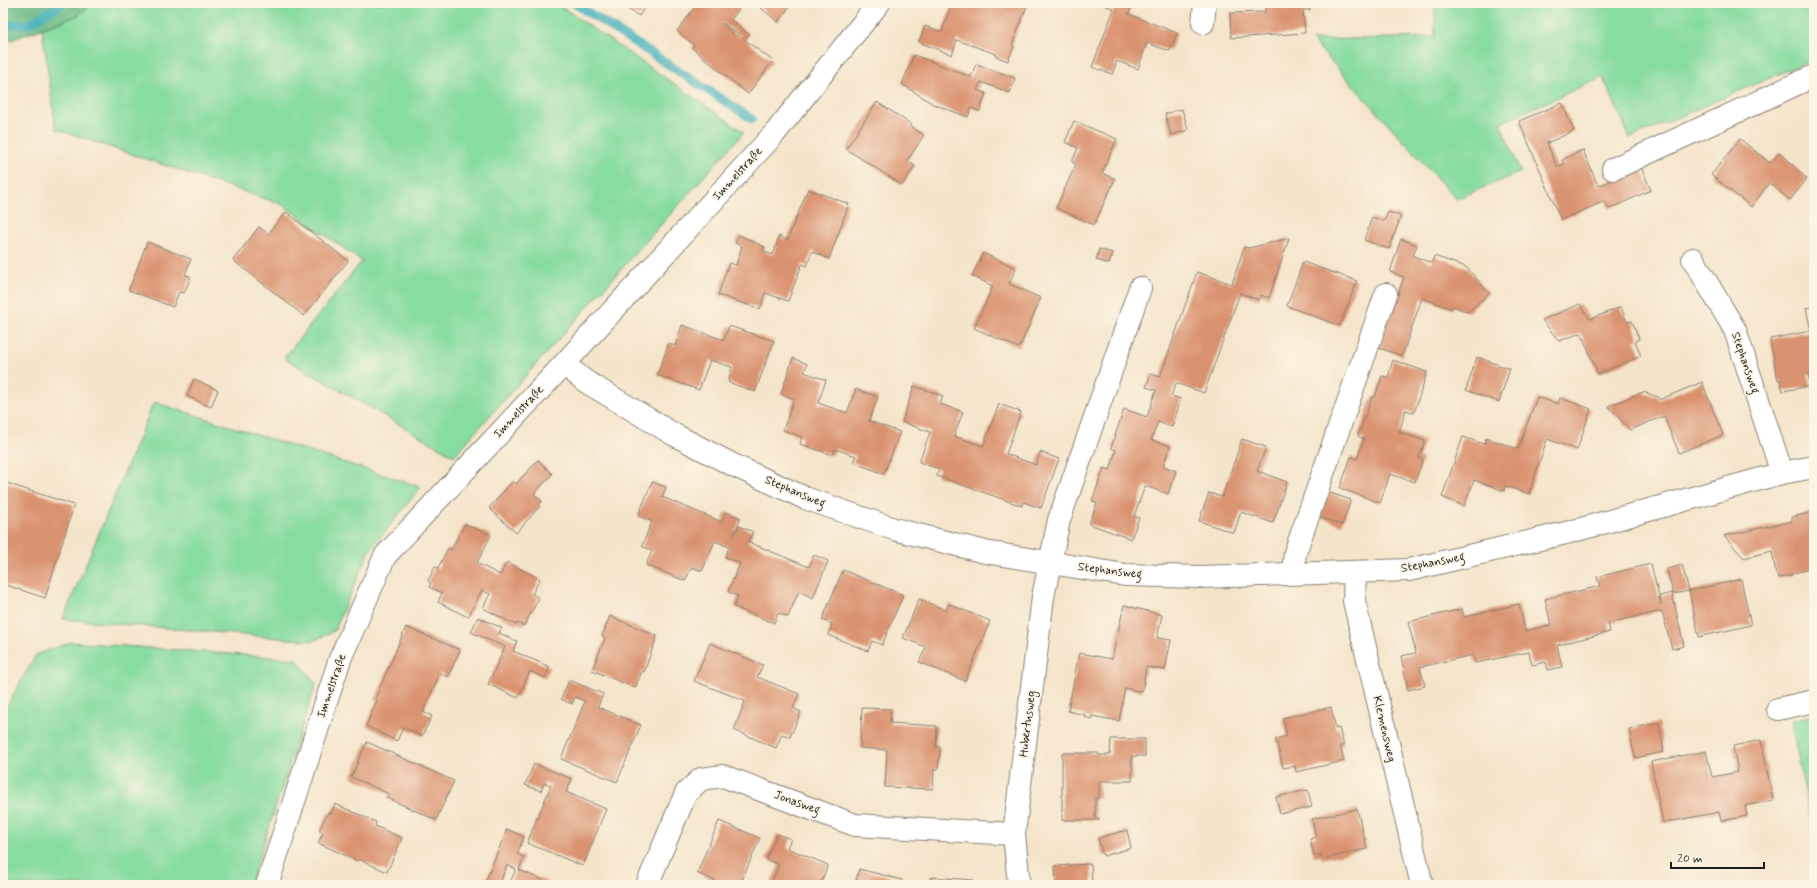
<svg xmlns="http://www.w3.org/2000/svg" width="1817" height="888" font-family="Mynerve,sans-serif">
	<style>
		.green { fill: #87dc9f; stroke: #527c5e }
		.forest { fill: #6dbc86; stroke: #446c51 }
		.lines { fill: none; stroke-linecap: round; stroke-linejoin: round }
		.stream { stroke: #3fafb7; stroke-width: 9 }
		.building { fill: #da936f; fill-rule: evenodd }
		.minor-casing { stroke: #888072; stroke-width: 24 }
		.minor { stroke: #fff; stroke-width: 22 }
		.labels { text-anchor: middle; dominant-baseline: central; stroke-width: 3.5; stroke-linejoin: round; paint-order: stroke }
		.street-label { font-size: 12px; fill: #1c1c1c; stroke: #fcf5e5 }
	</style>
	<rect width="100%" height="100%" fill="#fcf5e5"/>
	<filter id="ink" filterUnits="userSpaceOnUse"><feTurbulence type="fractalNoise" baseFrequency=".025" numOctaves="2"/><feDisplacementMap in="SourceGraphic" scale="8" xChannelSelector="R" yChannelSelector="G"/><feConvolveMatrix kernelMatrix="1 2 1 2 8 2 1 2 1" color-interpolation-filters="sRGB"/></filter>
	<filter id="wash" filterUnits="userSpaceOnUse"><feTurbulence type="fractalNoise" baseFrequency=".012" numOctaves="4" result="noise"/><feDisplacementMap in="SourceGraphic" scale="16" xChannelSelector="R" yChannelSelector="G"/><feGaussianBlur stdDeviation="0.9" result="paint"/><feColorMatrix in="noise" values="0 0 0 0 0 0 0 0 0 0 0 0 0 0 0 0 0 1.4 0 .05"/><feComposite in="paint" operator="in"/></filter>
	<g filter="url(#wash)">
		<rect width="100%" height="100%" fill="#f4e4c9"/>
		<path class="green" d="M 94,3 L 556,3 L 744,132 L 454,456 L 284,358 L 362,261 L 281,204 L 56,129 L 42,28 L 77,16 Z
			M 1435,3 L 1814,3 L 1814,59 L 1630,138 L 1603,77 L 1500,123 L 1521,172 L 1456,199 L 1312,40 L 1435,37 Z
			M 154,402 L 421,487 L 370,550 L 334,631 L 313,641 L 63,619 Z
			M 71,642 L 296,659 L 316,684 L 250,885 L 3,885 L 3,713 L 36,655 Z
			M 1814,715 L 1814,839 L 1791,720 Z"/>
		<path class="forest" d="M 5,3 L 94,3 L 77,16 L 3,43 L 3,4 Z"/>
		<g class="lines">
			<path class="stream" d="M 574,3 L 752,119
				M 3,25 L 28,24 L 63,3"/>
		</g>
		<g id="blocks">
			<path class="building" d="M 625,3 L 642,3 L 646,5 L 639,16 L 623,6 Z
				M 698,3 L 738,3 L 736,6 L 739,9 L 731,20 L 749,34 L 745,40 L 773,61 L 748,94 L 692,48 L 694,45 L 677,31 ZM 723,23 L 740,35 L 738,37 L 722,24 Z
				M 755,3 L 792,3 L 778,22 Z
				M 952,3 L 1028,3 L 1012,45 L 1014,46 L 1008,61 L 995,56 L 996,54 L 957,40 L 952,55 L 919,42 L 925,26 L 942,32 Z
				M 1102,3 L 1134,3 L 1128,14 L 1177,33 L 1170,51 L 1147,43 L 1138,69 L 1117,61 L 1112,74 L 1092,67 L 1114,9 L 1102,4 Z
				M 1264,3 L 1310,3 L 1310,10 L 1303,10 L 1305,33 L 1231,38 L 1230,13 L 1265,12 Z
				M 914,55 L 971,77 L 976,64 L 1015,78 L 1010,93 L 981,82 L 977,90 L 986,93 L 980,111 L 971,108 L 968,117 L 933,104 L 902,84 Z
				M 877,102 L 911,124 L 910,126 L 924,135 L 907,161 L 915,166 L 902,185 L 846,149 Z
				M 1562,103 L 1574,131 L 1547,143 L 1557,167 L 1564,164 L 1562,160 L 1583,150 L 1598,186 L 1641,167 L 1651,190 L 1609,209 L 1605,201 L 1561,220 L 1519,121 Z
				M 1182,109 L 1188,130 L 1171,135 L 1165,114 Z
				M 1074,121 L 1117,139 L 1102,173 L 1115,179 L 1094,225 L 1056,208 L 1076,164 L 1072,162 L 1078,148 L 1065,142 Z
				M 1740,139 L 1770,163 L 1780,152 L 1807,179 L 1790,200 L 1769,183 L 1751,207 L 1711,175 Z
				M 808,189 L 849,204 L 829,259 L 812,251 L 807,266 L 802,264 L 788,301 L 765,293 L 760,309 L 718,295 L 729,263 L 736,265 L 742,246 L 735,243 L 739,235 L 765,247 L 763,251 L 773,255 L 779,236 L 787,240 Z
				M 286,212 L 348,261 L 304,316 L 233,260 L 259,227 L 268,234 Z
				M 1388,212 L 1401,216 L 1389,249 L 1364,240 L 1372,217 L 1384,221 Z
				M 1289,238 L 1269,298 L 1260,295 L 1259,300 L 1240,293 L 1204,393 L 1176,383 L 1171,396 L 1181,399 L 1172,427 L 1158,422 L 1151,440 L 1170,446 L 1163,466 L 1176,471 L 1168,494 L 1145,486 L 1134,516 L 1139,518 L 1131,539 L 1089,524 L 1097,503 L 1092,501 L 1104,468 L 1110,470 L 1116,450 L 1111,448 L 1124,409 L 1147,417 L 1156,390 L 1146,387 L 1151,374 L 1160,377 L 1197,272 L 1232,284 L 1244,247 L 1249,248 Z
				M 1401,239 L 1417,245 L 1413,256 L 1432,263 L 1434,256 L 1466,267 L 1489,293 L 1468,312 L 1453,306 L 1452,309 L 1422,298 L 1402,356 L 1379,348 L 1404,277 L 1390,272 Z
				M 147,242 L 191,259 L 185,275 L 190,276 L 190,279 L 184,293 L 179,292 L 173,307 L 129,290 Z
				M 1099,249 L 1113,253 L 1109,264 L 1096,260 Z
				M 983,253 L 1016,268 L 1009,284 L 1041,298 L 1019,348 L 974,328 L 993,286 L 972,276 Z
				M 1303,262 L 1357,281 L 1340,326 L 1287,306 Z
				M 1580,304 L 1590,319 L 1621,307 L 1627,322 L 1632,321 L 1639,339 L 1635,341 L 1641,356 L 1598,374 L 1581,333 L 1559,341 L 1542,320 Z
				M 1814,307 L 1814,373 L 1808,374 L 1810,386 L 1783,391 L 1780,380 L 1778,380 L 1770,339 L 1811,331 L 1806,308 Z
				M 682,325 L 724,340 L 729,326 L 774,341 L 755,392 L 728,382 L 732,367 L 710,360 L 699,390 L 657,375 L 669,343 L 675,346 Z
				M 1477,357 L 1510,369 L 1499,402 L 1466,390 Z
				M 793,358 L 807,364 L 804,372 L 826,380 L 818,403 L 847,413 L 856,389 L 878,397 L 869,421 L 900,432 L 884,474 L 853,462 L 856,456 L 835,449 L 833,455 L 800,444 L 802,437 L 783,430 L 794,399 L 781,394 Z
				M 1393,360 L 1427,372 L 1414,413 L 1406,410 L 1399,432 L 1425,441 L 1419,458 L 1423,459 L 1415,482 L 1390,474 L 1380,503 L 1340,488 L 1351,457 L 1357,459 L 1364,439 L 1358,436 L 1372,397 L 1375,397 L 1382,376 L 1388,377 Z
				M 194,379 L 218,390 L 211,407 L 187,396 Z
				M 1702,382 L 1723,435 L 1679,453 L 1664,416 L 1630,430 L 1608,406 L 1643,392 L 1658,397 L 1659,400 Z
				M 914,386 L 943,396 L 940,404 L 963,412 L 954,436 L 983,446 L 999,404 L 1021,412 L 1006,454 L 1036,465 L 1040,452 L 1059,459 L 1041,508 L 1023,502 L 1022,506 L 937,476 L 939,469 L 919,462 L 930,432 L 902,422 Z
				M 1537,397 L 1558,404 L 1560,398 L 1591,409 L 1577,450 L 1547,439 L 1529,494 L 1505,486 L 1504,491 L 1474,480 L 1464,506 L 1442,497 L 1463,437 L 1484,444 L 1486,438 L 1518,449 Z
				M 1242,439 L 1266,447 L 1257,471 L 1287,482 L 1273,523 L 1241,512 L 1234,533 L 1199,521 L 1209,493 L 1222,497 Z
				M 538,460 L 552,474 L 534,494 L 542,501 L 539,505 L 540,506 L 516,533 L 489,508 L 513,481 L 516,484 Z
				M 3,482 L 74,505 L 45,598 L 3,584 Z
				M 652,482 L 666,487 L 662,497 L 722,522 L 726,512 L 741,518 L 734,535 L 739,526 L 753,532 L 748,542 L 809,567 L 814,555 L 828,561 L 813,598 L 799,591 L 788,617 L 778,613 L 774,623 L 734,607 L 738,596 L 728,592 L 740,563 L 725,557 L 729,547 L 715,541 L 702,571 L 692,567 L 685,581 L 646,565 L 652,551 L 642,546 L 652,521 L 638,516 Z
				M 1324,491 L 1351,500 L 1342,525 L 1316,516 Z
				M 1813,512 L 1814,568 L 1793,573 L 1792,575 L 1779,578 L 1776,574 L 1772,551 L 1744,558 L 1724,536 L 1792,521 L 1792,517 Z
				M 465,524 L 491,535 L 477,563 L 500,575 L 507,562 L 540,579 L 532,594 L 539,598 L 524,626 L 517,623 L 516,625 L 483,608 L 490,594 L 482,590 L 468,617 L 438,602 L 442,593 L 429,587 L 431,583 L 428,581 L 435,567 L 438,568 L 448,548 L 451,550 Z
				M 1651,564 L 1661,605 L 1660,596 L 1672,593 L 1684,646 L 1672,649 L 1662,611 L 1608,623 L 1610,632 L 1557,645 L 1562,667 L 1548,670 L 1546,662 L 1532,665 L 1529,652 L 1475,663 L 1473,655 L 1420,667 L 1425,686 L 1408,690 L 1401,656 L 1416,653 L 1408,622 L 1462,609 L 1464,617 L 1519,604 L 1525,631 L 1551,625 L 1545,599 L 1600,586 L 1597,577 Z
				M 1682,565 L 1689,591 L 1673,594 L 1667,569 Z
				M 843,570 L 903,595 L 882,645 L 872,641 L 868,651 L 828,635 L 832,624 L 822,620 Z
				M 1741,579 L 1751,625 L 1699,637 L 1689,591 Z
				M 919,599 L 946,610 L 949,604 L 990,621 L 965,681 L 919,662 L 926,647 L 903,638 Z
				M 1124,605 L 1162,615 L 1157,638 L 1171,640 L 1165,670 L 1146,667 L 1142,692 L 1125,688 L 1119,721 L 1092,716 L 1092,719 L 1084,717 L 1085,715 L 1068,711 L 1079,653 L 1112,659 Z
				M 610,616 L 657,636 L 644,672 L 642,671 L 635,688 L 592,670 L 605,638 L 602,636 Z
				M 478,617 L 502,628 L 499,633 L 517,641 L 513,651 L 550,667 L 545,678 L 530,671 L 518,698 L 488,684 L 505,647 L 471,632 Z
				M 406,627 L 460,650 L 448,677 L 440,673 L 423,712 L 432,716 L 422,736 L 403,727 L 397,741 L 366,726 L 377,700 L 375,699 Z
				M 710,643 L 763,665 L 757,677 L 799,694 L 793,708 L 801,712 L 790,737 L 782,734 L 776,748 L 734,730 L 745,701 L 694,681 Z
				M 569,680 L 603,694 L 598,707 L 641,725 L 617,782 L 561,759 L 585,701 L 575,697 L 572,704 L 561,699 Z
				M 1331,707 L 1336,729 L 1339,728 L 1344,746 L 1340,746 L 1344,761 L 1296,772 L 1295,766 L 1283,768 L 1276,739 L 1287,736 L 1283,718 Z
				M 862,708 L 891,709 L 890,723 L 937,726 L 936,747 L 940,747 L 938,769 L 934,769 L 933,789 L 885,787 L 887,750 L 860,748 Z
				M 1659,723 L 1664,752 L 1635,758 L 1629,729 Z
				M 1111,739 L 1145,739 L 1145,756 L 1132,756 L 1132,781 L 1099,781 L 1099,798 L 1095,798 L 1095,818 L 1098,817 L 1099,820 L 1062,820 L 1062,753 L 1098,753 L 1099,755 L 1110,755 Z
				M 1761,740 L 1773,800 L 1745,806 L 1747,816 L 1721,821 L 1719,812 L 1663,823 L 1651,762 L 1706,751 L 1712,777 L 1738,772 L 1733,746 Z
				M 367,742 L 454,781 L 436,820 L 387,798 L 389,794 L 351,777 Z
				M 534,764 L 572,779 L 566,792 L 606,809 L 583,866 L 527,843 L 551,785 L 544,783 L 541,791 L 525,785 Z
				M 1308,790 L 1312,807 L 1280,814 L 1276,797 Z
				M 335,804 L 376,822 L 375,826 L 402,838 L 387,872 L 359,859 L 358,861 L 318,843 L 323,833 L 319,831 L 328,812 L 331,814 Z
				M 1357,809 L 1367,849 L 1322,859 L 1321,855 L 1314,856 L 1310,839 L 1316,837 L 1312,819 Z
				M 719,821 L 760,838 L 740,885 L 725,885 L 697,873 Z
				M 507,829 L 524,837 L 517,854 L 524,857 L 519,870 L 555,885 L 509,885 L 516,869 L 507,865 L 499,885 L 484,885 Z
				M 1127,830 L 1131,848 L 1103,856 L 1098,838 Z
				M 777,834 L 791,839 L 787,848 L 828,865 L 820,885 L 770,885 L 779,865 L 766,859 Z
				M 1091,864 L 1092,885 L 1056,885 L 1055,866 Z
				M 859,869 L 902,880 L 901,885 L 855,885 Z
				M 931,877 L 974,880 L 973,885 L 930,885 Z"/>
		</g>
	</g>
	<g filter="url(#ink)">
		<use href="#blocks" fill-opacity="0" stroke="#888072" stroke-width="1"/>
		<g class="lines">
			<defs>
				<path id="minor" d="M 1203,23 L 1205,3
					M 1613,169 L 1814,76
					M 1693,259 L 1735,330 L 1782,473
					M 564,364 L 585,381 L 673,434 L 733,465 L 805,498 L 894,529 L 985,552 L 1125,575 L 1199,577 L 1409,570 L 1570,532 L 1782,473 L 1814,467
					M 1355,572 L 1354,601 L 1422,885
					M 1293,573 L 1295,553 L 1386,294
					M 1778,709 L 1814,701
					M 267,885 L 340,659 L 385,556 L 564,364 L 775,133 L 879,3
					M 647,885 L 686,793 L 701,779 L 723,776 L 855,825 L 1014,834
					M 1019,885 L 1014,834 L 1043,597 L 1059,520 L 1140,288"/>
			</defs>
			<use href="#minor" class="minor-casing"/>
			<use href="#minor" class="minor"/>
		</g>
	</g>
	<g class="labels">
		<g class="street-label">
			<text transform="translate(738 174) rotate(-48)">Immelstraße</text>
			<text transform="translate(1745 363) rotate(71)">Stephansweg</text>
			<text transform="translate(519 412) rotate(-47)">Immelstraße</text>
			<text transform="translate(795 492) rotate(23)">Stephansweg</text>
			<text transform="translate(1433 563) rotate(-11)">Stephansweg</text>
			<text transform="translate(1110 571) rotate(7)">Stephansweg</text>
			<text transform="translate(332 686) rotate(-71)">Immelstraße</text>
			<text transform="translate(1028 724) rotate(-83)">Hubertusweg</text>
			<text transform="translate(1384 729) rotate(77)">Klemensweg</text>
			<text transform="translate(797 803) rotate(20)">Jonasweg</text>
		</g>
	</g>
	<rect width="1817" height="888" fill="none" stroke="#fcf5e5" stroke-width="16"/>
	<path d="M1671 862v6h93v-6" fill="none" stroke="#1c1c1c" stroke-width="2"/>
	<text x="1677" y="862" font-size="12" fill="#1c1c1c" stroke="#fcf5e5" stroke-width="3" paint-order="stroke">20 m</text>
</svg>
